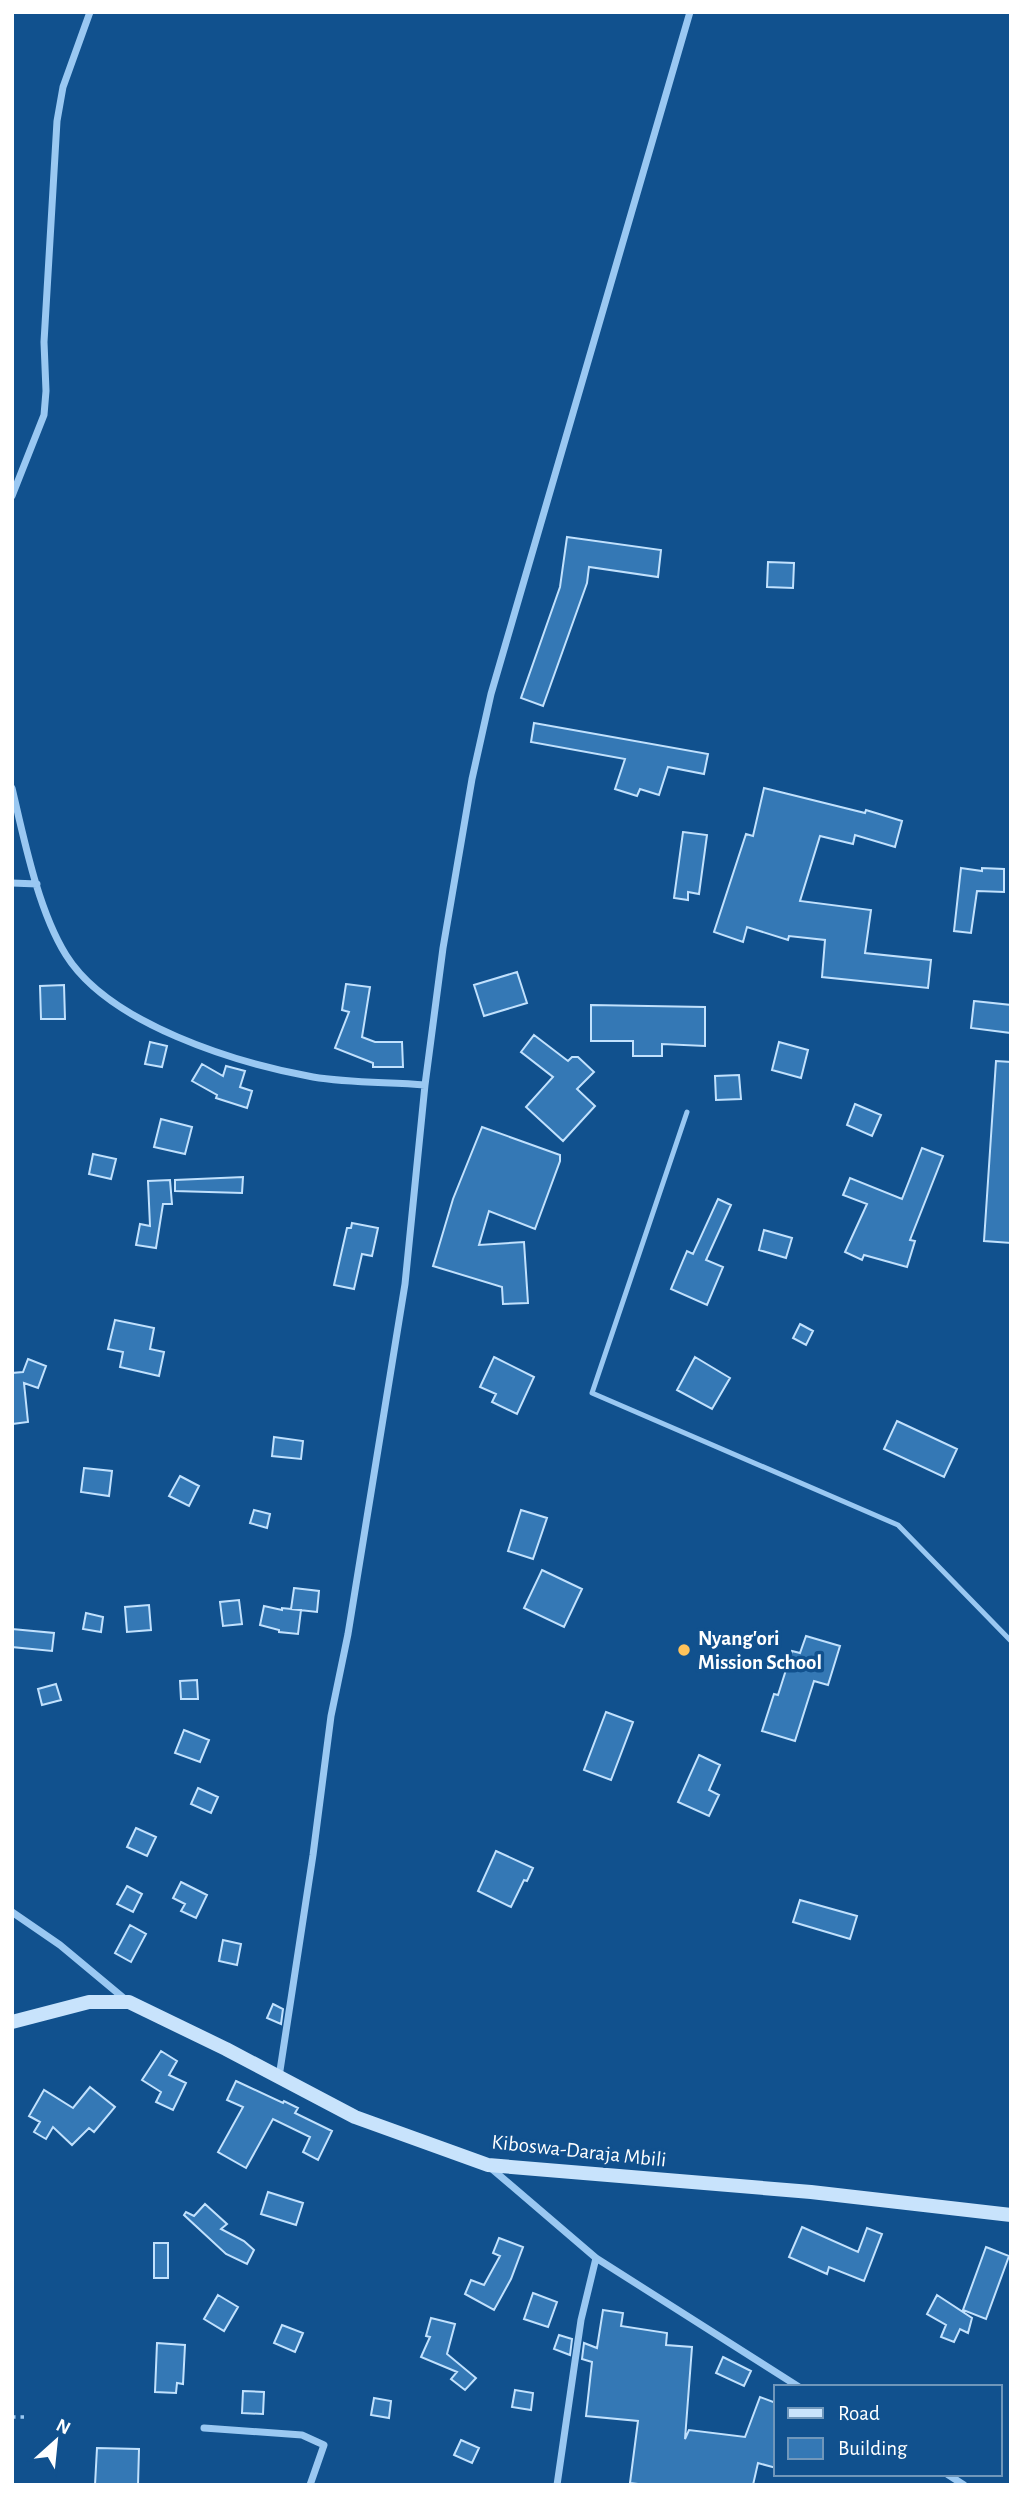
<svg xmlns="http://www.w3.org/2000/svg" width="1023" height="2497" font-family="'Alegreya Sans',sans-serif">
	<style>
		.building { fill: #3478b5; stroke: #c1e1fd; stroke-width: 2 }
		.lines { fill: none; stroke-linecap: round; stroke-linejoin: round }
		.path { stroke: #9ac8f2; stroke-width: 3.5; stroke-dasharray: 3.5 5; stroke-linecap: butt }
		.lane { stroke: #9ac8f2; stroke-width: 5 }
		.street { stroke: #9ac8f2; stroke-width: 7 }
		.secondary { stroke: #c8e3fc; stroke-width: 14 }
		.poi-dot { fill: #ffc35b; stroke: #11518e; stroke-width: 2.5 }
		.labels { text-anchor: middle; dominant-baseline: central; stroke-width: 7; stroke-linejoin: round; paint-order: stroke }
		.poi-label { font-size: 21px; font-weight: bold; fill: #fff; stroke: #11518e; text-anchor: start }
		.street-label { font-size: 21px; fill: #fff; stroke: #11518e }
	</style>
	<rect width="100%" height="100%" fill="#11518e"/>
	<path class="building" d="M 567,537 L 661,550 L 658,577 L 589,567 L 587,583 L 543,706 L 521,698 L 560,587 Z
		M 768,562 L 794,563 L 793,588 L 767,587 Z
		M 534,723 L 708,754 L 704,774 L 668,767 L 659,795 L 640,789 L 637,796 L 615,789 L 625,759 L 531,742 Z
		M 764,788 L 865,813 L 866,810 L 902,821 L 895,847 L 855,835 L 853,844 L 820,836 L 800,901 L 871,910 L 865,953 L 931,960 L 928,988 L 822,977 L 825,940 L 789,936 L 788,940 L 747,927 L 743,942 L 714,932 L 746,834 L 753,836 Z
		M 683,832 L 707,835 L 699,894 L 688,892 L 688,900 L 674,898 Z
		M 961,868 L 982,871 L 982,868 L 1004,869 L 1004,892 L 977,891 L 971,933 L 954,931 Z
		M 517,972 L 527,1003 L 484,1016 L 474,985 Z
		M 346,984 L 370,987 L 362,1037 L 375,1042 L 402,1042 L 403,1067 L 373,1067 L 373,1063 L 335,1048 L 349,1012 L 342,1010 Z
		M 64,985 L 65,1019 L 41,1019 L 40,986 Z
		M 974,1001 L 1011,1005 L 1011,1033 L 971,1028 Z
		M 591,1005 L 705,1007 L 705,1046 L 662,1044 L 662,1056 L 633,1056 L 633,1041 L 591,1041 Z
		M 534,1035 L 568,1061 L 572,1057 L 578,1057 L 594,1072 L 577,1089 L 595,1106 L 563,1141 L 526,1107 L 553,1077 L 521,1052 Z
		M 150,1042 L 167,1046 L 162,1067 L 145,1064 Z
		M 779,1042 L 808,1050 L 801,1078 L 772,1070 Z
		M 996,1061 L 1011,1062 L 1011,1243 L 984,1241 Z
		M 202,1064 L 223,1076 L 226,1066 L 245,1071 L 240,1087 L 252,1091 L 247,1108 L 216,1098 L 217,1095 L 192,1081 Z
		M 739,1075 L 741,1099 L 716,1100 L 715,1076 Z
		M 855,1104 L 881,1115 L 872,1136 L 847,1125 Z
		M 161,1119 L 192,1127 L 185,1154 L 154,1147 Z
		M 482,1127 L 560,1155 L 560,1161 L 535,1229 L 489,1211 L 479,1245 L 524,1242 L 528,1303 L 503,1304 L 502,1287 L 433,1266 L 453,1199 Z
		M 922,1148 L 943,1156 L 910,1240 L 915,1241 L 907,1267 L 864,1255 L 862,1260 L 845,1252 L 867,1204 L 843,1195 L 850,1178 L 902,1199 Z
		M 93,1154 L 116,1159 L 111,1179 L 89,1174 Z
		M 243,1177 L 242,1193 L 175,1191 L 175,1180 Z
		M 170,1180 L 172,1204 L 163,1204 L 156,1248 L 136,1245 L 140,1224 L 150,1226 L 148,1181 Z
		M 718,1199 L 731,1205 L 706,1260 L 723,1267 L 707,1305 L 671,1289 L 687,1251 L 693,1254 Z
		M 352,1223 L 378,1228 L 372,1256 L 362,1254 L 354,1289 L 334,1285 L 347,1228 L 351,1228 Z
		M 764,1230 L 792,1238 L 786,1258 L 759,1250 Z
		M 115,1320 L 154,1328 L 150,1349 L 164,1352 L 159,1376 L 120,1367 L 123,1352 L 108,1349 Z
		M 800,1324 L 813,1331 L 806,1345 L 793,1338 Z
		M 494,1357 L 534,1377 L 517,1414 L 492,1402 L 496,1394 L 480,1387 Z
		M 695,1357 L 730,1378 L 712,1409 L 677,1390 Z
		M 28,1359 L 46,1366 L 38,1388 L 24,1383 L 28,1422 L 12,1424 L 12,1373 L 23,1372 Z
		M 897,1421 L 957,1449 L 944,1477 L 884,1449 Z
		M 274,1437 L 303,1441 L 301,1459 L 272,1456 Z
		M 84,1468 L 112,1471 L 109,1496 L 81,1492 Z
		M 180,1476 L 199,1486 L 189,1506 L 169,1496 Z
		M 254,1510 L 270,1514 L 267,1528 L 250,1523 Z
		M 521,1510 L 547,1518 L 533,1559 L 508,1551 Z
		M 542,1570 L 582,1589 L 564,1627 L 524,1608 Z
		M 294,1588 L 319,1591 L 317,1612 L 291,1609 Z
		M 239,1600 L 242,1624 L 223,1626 L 220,1602 Z
		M 149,1605 L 151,1630 L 127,1632 L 125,1607 Z
		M 264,1606 L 282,1610 L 282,1608 L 301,1610 L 298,1634 L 279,1632 L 279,1630 L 260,1625 Z
		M 86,1613 L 103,1617 L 101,1632 L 83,1629 Z
		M 12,1629 L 54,1633 L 52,1651 L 12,1647 Z
		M 806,1636 L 840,1646 L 828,1685 L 814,1681 L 795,1741 L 762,1731 L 774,1694 L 778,1695 L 792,1651 L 800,1653 Z
		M 197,1680 L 198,1699 L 181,1699 L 180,1681 Z
		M 56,1684 L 61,1700 L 42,1705 L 38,1689 Z
		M 606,1712 L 633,1722 L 611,1780 L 584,1770 Z
		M 184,1730 L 209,1740 L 200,1762 L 175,1753 Z
		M 699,1755 L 720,1765 L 709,1790 L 719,1795 L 709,1816 L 678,1802 Z
		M 198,1788 L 218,1797 L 211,1813 L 191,1804 Z
		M 136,1828 L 156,1837 L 147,1856 L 127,1847 Z
		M 496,1851 L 533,1868 L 527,1881 L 524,1880 L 511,1907 L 478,1891 Z
		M 181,1882 L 207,1895 L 196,1918 L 181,1911 L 185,1904 L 173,1898 Z
		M 127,1886 L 142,1894 L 133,1912 L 117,1904 Z
		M 800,1900 L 857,1916 L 850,1939 L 793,1922 Z
		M 130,1925 L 146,1934 L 131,1962 L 115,1953 Z
		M 223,1940 L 241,1944 L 237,1965 L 219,1961 Z
		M 273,2004 L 283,2009 L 281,2024 L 267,2018 Z
		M 161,2051 L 177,2061 L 169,2075 L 186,2083 L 173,2110 L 156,2102 L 161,2092 L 142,2080 Z
		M 236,2081 L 283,2103 L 284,2101 L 298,2108 L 295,2113 L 332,2131 L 318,2160 L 303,2152 L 310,2137 L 273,2119 L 246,2168 L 218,2152 L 243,2107 L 227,2100 Z
		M 90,2087 L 115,2107 L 94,2132 L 89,2128 L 72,2145 L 53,2127 L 46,2139 L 34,2132 L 40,2122 L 29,2116 L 44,2090 L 73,2108 Z
		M 268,2192 L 303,2203 L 296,2225 L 261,2214 Z
		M 205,2204 L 227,2224 L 221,2229 L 244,2241 L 254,2250 L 247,2264 L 226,2254 L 184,2215 L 186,2212 L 194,2216 Z
		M 802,2227 L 858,2252 L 867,2228 L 882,2234 L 864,2281 L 829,2267 L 827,2274 L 789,2257 Z
		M 499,2238 L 523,2247 L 511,2279 L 494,2310 L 465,2294 L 471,2280 L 484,2285 L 500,2256 L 493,2253 Z
		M 154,2243 L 168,2243 L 168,2278 L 154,2278 Z
		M 986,2247 L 1009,2256 L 986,2319 L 963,2310 Z
		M 533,2293 L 557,2302 L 548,2327 L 524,2319 Z
		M 218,2295 L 238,2307 L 224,2331 L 204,2319 Z
		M 937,2295 L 972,2318 L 968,2333 L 960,2329 L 954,2342 L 941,2337 L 946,2325 L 927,2314 Z
		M 603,2310 L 623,2313 L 621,2326 L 667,2333 L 666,2345 L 692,2347 L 685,2439 L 689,2430 L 745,2437 L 760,2397 L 776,2403 L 776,2468 L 758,2463 L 753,2485 L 646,2485 L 630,2483 L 638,2421 L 586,2416 L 592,2362 L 582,2359 L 584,2343 L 597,2348 Z
		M 431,2318 L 455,2324 L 447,2354 L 476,2378 L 465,2390 L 451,2379 L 457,2372 L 421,2357 L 430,2337 L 426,2336 Z
		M 282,2325 L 303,2333 L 295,2352 L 274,2343 Z
		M 559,2335 L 572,2339 L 570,2355 L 554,2349 Z
		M 157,2343 L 185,2345 L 183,2384 L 177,2383 L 176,2393 L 155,2392 Z
		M 723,2357 L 751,2371 L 744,2386 L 716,2373 Z
		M 515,2390 L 533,2393 L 531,2410 L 512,2407 Z
		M 243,2391 L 264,2392 L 263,2414 L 242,2413 Z
		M 374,2398 L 391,2401 L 389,2418 L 371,2415 Z
		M 461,2440 L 479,2448 L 472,2463 L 454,2455 Z
		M 97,2448 L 139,2449 L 138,2485 L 95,2485 Z"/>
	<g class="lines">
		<path class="path" d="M 12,2417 L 27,2417"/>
		<path class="lane" d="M 687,1112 L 592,1393 L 898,1525 L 1011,1641"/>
		<path class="street" d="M 12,496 L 44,415 L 46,391 L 44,342 L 57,121 L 63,87 L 90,12
			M 12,788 C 24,839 38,910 66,955 C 109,1024 236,1063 313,1077 C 349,1083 388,1082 425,1085
			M 12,883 L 37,884
			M 12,1912 L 60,1945 L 126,2000
			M 279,2077 L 313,1855 L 331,1716 L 348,1634 L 405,1284 L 425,1085 L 443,948 L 472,779 L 491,694 L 690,12
			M 492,2169 L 596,2258 L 799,2387
			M 204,2428 L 302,2435 L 324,2445 L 310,2485
			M 947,2474 L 964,2485
			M 557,2485 L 581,2320 L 596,2258"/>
		<path class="secondary" d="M 12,2022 L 89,2002 L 129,2002 L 226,2049 L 355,2117 L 488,2165 L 811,2192 L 1011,2215"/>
	</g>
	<circle class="poi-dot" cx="684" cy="1650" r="7"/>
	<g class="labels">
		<g class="poi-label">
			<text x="698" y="1638">Nyang'ori<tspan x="698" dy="24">Mission School</tspan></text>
		</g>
		<g class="street-label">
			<text transform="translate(579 2151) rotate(6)">Kiboswa-Daraja Mbili</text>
		</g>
	</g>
	<rect width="1023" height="2497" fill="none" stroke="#ffffff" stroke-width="28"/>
	<rect x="774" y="2385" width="228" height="91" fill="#11518e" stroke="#7097bb" stroke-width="2"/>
	<rect x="788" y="2408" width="35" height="10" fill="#c8e3fc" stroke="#7097bb" stroke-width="2"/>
	<text x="838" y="2420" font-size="21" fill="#ffffff">Road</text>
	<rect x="788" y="2438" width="35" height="21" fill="#3478b5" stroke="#7097bb" stroke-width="2"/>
	<text x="838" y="2455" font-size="21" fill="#ffffff">Building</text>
	<g transform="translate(56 2441) rotate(27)" stroke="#11518e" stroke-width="5" paint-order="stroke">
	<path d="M0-5L12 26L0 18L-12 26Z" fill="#ffffff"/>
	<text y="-10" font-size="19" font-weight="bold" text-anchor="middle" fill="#ffffff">N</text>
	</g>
</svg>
